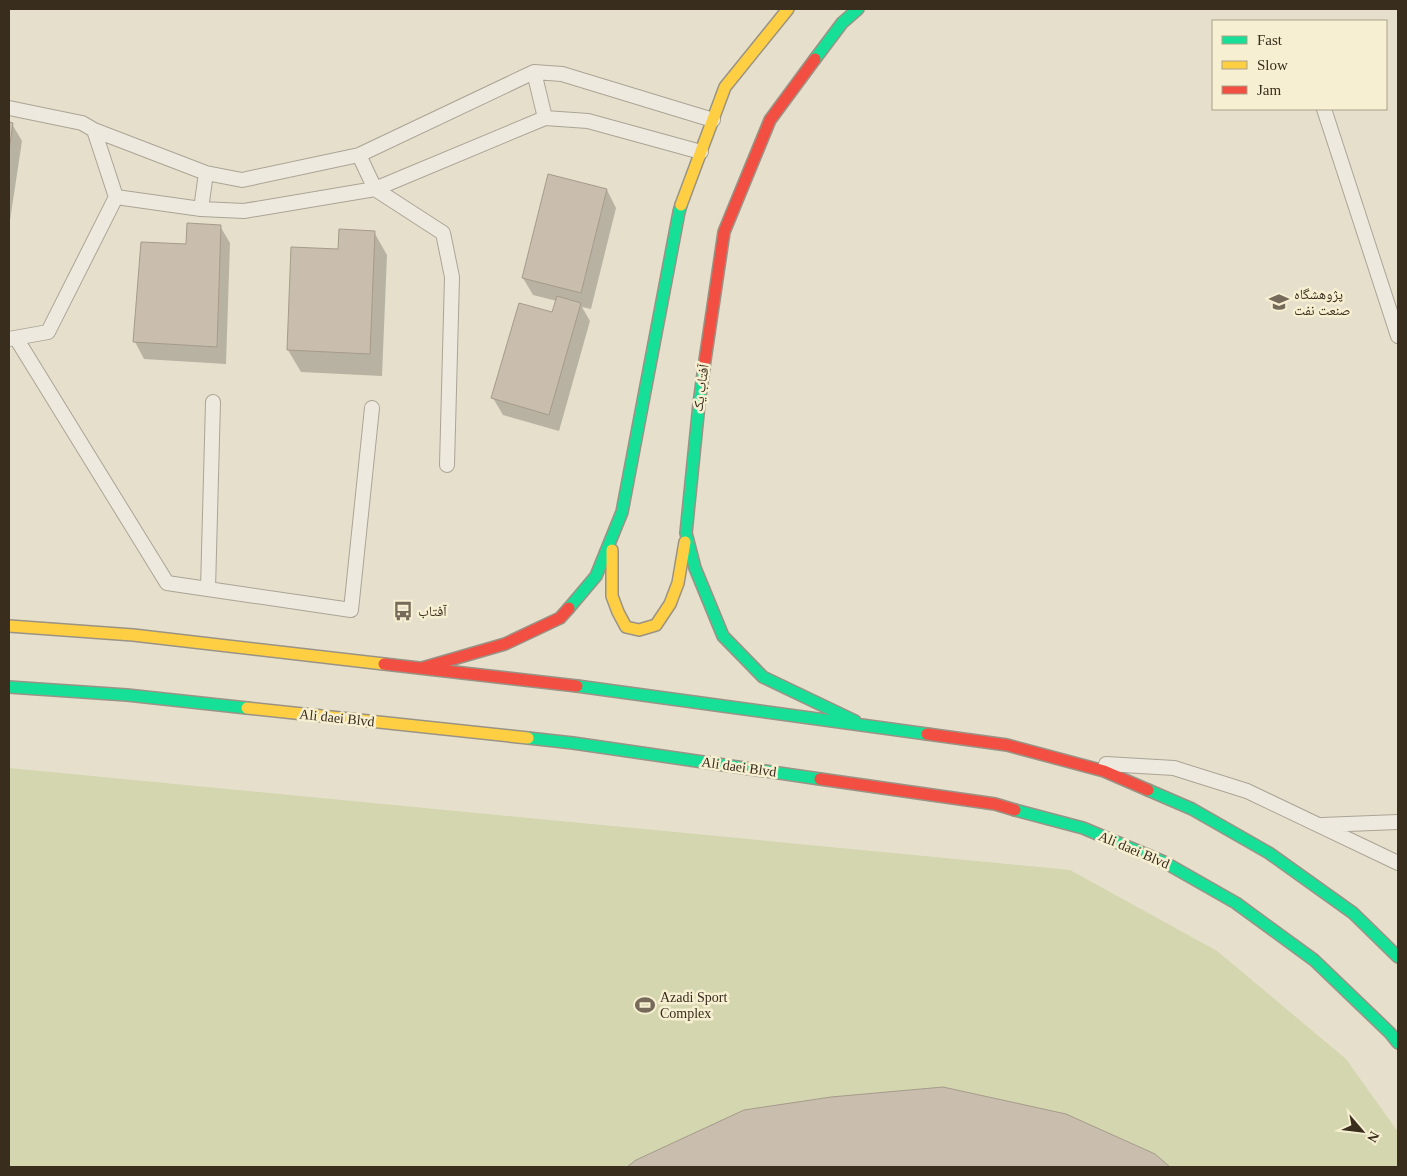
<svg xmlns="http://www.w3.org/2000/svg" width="1407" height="1176" font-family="'Times New Roman','Noto Naskh Arabic',serif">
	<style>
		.green { fill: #d3d6ae }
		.shadow { fill: #0003 }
		.building { fill: #c9bdad; stroke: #a69b8b }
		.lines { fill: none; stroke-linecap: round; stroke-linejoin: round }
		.lane-casing { stroke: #aba495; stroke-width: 16 }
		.fast-casing { stroke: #9a9385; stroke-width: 14 }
		.slow-casing { stroke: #9a9385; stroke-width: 14 }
		.jam-casing { stroke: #9a9385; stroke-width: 14 }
		.lane { stroke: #ede9de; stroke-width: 14 }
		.fast { stroke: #16e098; stroke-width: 11 }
		.slow { stroke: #ffcf43; stroke-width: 11 }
		.jam { stroke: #f24e42; stroke-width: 11 }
		.labels { text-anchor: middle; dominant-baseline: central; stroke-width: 5; stroke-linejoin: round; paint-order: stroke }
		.poi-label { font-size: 14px; fill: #392d1d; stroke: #f7efd1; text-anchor: start }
		.street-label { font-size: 14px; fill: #392d1d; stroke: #f7efd1 }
	</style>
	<rect width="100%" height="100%" fill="#e6dfcc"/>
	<path class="green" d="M 9,768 L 1070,870 L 1217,951 L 1346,1059 L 1398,1132 L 1398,1167 L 9,1167 Z"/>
	<path class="shadow" d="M 9,123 L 12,124 L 22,141 L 9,227 Z
		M 549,176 L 607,190 L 616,208 L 591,309 L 582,307 L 590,321 L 559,431 L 503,415 L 493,398 L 553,314 L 557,301 L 533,295 L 523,278 Z
		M 220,226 L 230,243 L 226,364 L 144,359 L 135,342 L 188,246 Z
		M 374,232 L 387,255 L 382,376 L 301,372 L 288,350 L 339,250 Z
		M 1154,1156 L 1168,1167 L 629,1167 L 637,1161 Z"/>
	<path class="building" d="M 9,122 L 13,123 L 9,151 Z
		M 548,174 L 607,189 L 581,293 L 522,278 Z
		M 187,223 L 221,225 L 217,347 L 133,342 L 141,242 L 186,244 Z
		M 339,229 L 375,231 L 370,354 L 287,350 L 291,247 L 338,249 Z
		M 557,296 L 581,303 L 549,415 L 491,398 L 519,303 L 552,312 Z
		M 943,1087 L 1066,1114 L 1155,1154 L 1170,1167 L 627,1167 L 636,1160 L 744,1110 L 831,1097 Z"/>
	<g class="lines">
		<defs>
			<path id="lane" d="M 534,72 L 562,74 L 713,120
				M 9,108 L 82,123 L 94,130 L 206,173 L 242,180 L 359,155 L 534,72 L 545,118 L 375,189 L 244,211 L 201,209 L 116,197
				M 1324,109 L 1398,336
				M 545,118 L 588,121 L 701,152
				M 359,155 L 375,189 L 443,233 L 452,277 L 447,465
				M 201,209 L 206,173
				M 16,338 L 167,583 L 351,610 L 372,408
				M 9,339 L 48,332 L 116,197 L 94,130
				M 208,589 L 213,402
				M 1106,764 L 1174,768 L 1247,791 L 1398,863
				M 1322,825 L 1398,822"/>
			<path id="fast" d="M 815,59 L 842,23 L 858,9
				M 704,367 L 699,404 L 686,533 L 695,568 L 723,636 L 763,677 L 855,721
				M 569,608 L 596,576 L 622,512 L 679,212 L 681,205
				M 577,686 L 927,734
				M 9,687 L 127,695 L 247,708
				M 528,738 L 573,743 L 820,779
				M 1148,790 L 1192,809 L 1269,853 L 1353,913 L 1398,957
				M 1015,810 L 1083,828 L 1164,862 L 1236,903 L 1314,960 L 1390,1033 L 1398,1043"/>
			<path id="slow" d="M 681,205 L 725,87 L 788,9
				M 612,550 L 612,596 L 618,612 L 626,627 L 639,630 L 656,625 L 670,604 L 678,583 L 685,542
				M 9,626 L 133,635 L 384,664
				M 247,708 L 528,738"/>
			<path id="jam" d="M 704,367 L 724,232 L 770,120 L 815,59
				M 384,664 L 577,686
				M 422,668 L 505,644 L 560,618 L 569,608
				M 927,734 L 1007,745 L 1104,771 L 1148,790
				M 820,779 L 995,804 L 1015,810"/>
		</defs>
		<use href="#lane" class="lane-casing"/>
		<use href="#fast" class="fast-casing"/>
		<use href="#slow" class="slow-casing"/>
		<use href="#jam" class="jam-casing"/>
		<use href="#lane" class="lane"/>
		<use href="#fast" class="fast"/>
		<use href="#slow" class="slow"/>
		<use href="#jam" class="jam"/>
	</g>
	<defs>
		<symbol id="university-bare" viewBox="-9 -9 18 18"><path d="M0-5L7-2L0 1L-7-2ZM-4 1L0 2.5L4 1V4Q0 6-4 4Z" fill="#766b5a" stroke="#f7efd1" stroke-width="2.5" paint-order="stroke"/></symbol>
		<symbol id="bus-bare" viewBox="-9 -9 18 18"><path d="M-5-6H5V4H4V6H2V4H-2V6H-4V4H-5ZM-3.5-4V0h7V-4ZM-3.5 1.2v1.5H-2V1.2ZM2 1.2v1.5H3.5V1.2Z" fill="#766b5a" stroke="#f7efd1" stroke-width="2.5" paint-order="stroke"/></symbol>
		<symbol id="stadium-bare" viewBox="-9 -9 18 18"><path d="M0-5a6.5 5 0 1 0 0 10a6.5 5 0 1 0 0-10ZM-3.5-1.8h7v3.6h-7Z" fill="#766b5a" stroke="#f7efd1" stroke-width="2.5" paint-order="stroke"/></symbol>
	</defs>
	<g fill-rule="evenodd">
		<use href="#university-bare" x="1265" y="288" width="28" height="28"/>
		<use href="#bus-bare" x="389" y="597" width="28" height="28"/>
		<use href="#stadium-bare" x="631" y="991" width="28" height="28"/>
	</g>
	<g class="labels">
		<g class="poi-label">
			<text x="1294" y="294">پژوهشگاه<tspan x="1294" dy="16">صنعت نفت</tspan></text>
			<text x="418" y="611">آفتاب</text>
			<text x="660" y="997">Azadi Sport<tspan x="660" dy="16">Complex</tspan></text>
		</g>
		<g class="street-label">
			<text transform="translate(701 388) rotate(-82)">آفتاب یک</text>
			<text transform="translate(337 718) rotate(6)">Ali daei Blvd</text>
			<text transform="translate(739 767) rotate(8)">Ali daei Blvd</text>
			<text transform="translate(1134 850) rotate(23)">Ali daei Blvd</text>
		</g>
	</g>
	<rect width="1407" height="1176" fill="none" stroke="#392d1d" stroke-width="20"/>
	<rect x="1212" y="20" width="175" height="90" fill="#f7efd1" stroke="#aba189"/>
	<rect x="1222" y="36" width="25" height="8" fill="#16e098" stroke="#aba189"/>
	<text x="1257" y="45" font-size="15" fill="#392d1d">Fast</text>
	<rect x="1222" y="61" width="25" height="8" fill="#ffcf43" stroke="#aba189"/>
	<text x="1257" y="70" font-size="15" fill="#392d1d">Slow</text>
	<rect x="1222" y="86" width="25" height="8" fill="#f24e42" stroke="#aba189"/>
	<text x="1257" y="95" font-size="15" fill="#392d1d">Jam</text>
	<g transform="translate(1362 1131) rotate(118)" stroke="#f7efd1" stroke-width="4" paint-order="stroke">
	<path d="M0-4L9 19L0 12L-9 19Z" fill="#392d1d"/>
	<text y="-8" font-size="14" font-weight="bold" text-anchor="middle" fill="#392d1d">N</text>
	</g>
</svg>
